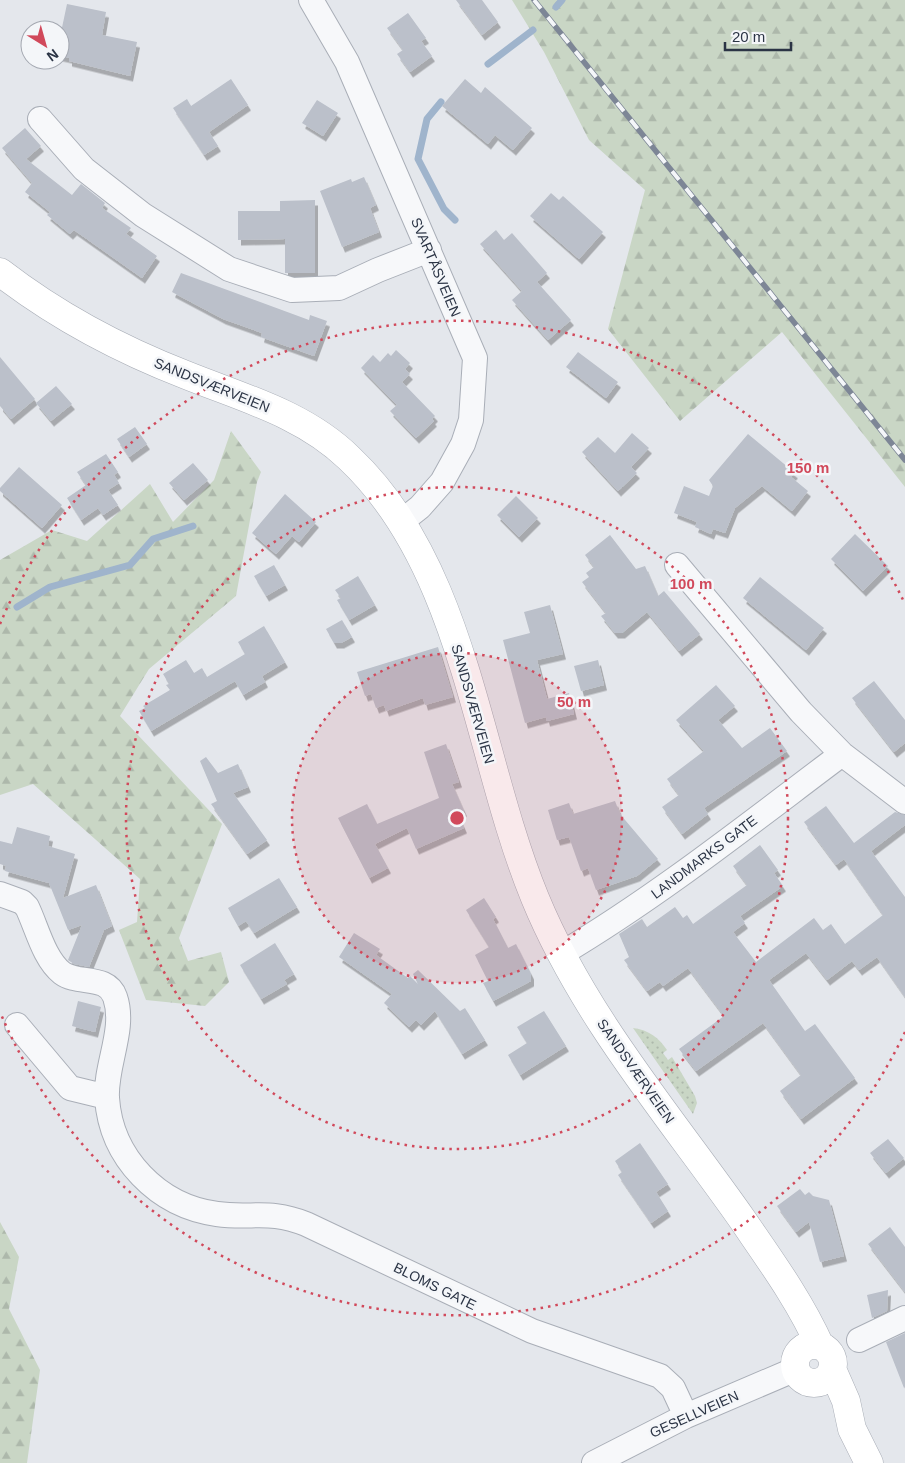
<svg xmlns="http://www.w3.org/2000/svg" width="905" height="1463" font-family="Helvetica,sans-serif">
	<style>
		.grass { fill: url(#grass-dots) }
		.forest { fill: url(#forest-firs) }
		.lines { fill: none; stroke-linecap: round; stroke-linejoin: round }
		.stream { stroke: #9fb4cc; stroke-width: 7 }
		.building { fill: #bbc0ca; filter: url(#shadow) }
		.street-casing { stroke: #a9aeb7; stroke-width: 26 }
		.secondary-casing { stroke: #a9aeb7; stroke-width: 29 }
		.street { stroke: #f7f8fa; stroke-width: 24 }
		.secondary { stroke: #fff; stroke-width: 28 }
		.rail-casing { stroke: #7d8696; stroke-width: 5.5 }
		.rail { stroke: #f4f6f9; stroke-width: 4; stroke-dasharray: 11; stroke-linecap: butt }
		.ring { fill: none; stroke: #d1495b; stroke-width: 2.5; stroke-dasharray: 2.5 5 }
		.labels { text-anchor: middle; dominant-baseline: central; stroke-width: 5; stroke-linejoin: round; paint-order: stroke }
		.street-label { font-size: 14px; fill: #2b3445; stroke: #f4f6f9 }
		.centre { fill: #d1495b; stroke: #f4f6f9; stroke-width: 2.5 }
		.ring-label { font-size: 15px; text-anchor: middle; font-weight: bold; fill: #d1495b; stroke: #f4f6f9; stroke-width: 5; stroke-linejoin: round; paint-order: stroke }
	</style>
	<defs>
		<pattern id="grass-dots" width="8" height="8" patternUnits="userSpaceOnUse" patternTransform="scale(1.25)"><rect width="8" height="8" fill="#c9d6c5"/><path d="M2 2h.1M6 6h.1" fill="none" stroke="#adb8ab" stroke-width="1.8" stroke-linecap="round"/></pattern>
		<pattern id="forest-firs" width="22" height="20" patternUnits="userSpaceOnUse" patternTransform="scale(1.25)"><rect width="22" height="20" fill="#c9d6c5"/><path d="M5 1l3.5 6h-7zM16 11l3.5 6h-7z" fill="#adb8ab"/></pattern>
		<filter id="shadow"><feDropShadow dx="3" dy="5.5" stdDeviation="0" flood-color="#0004"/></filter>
	</defs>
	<rect width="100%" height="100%" fill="#e4e7ec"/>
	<path class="grass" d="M 633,1028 C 649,1030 659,1038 667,1050 L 663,1053 L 668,1060 L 672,1057 L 695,1096 L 697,1103 L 693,1114 Z"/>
	<path class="forest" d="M 512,0 L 905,0 L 905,487 L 782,332 L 680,421 L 608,329 L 645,190 L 589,140 L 544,52 Z
		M 231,431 L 261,472 L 257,482 L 236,596 L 149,669 L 120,716 L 222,824 L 179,938 L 188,961 L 221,952 L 229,982 L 205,1006 L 146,1000 L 119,930 L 137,922 L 140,879 L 33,784 L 0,795 L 0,560 L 52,530 L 87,541 L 150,484 L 173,522 L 214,480 Z
		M 0,1222 L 19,1257 L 9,1309 L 40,1370 L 27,1463 L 0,1463 Z"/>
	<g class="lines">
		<path class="stream" d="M 556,7 L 562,0
			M 488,64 L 533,30
			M 441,102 L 427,119 L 418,159 L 444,209 L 455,220
			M 17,607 L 50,587 L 130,565 L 153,539 L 193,526"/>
	</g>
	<path class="building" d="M 456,0 L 482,0 L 498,22 L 482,35 Z
		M 67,4 L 106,12 L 102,35 L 137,42 L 130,76 L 69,61 L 69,58 L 60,56 L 60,37 Z
		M 408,13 L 426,38 L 421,41 L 432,56 L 410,72 L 397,54 L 403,50 L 387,28 Z
		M 231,79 L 248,105 L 209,132 L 218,146 L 204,155 L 173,108 L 187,99 L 191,106 Z
		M 465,79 L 481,93 L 485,87 L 532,128 L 513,150 L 495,135 L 488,144 L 442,106 Z
		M 317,100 L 338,113 L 323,136 L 302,123 Z
		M 25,128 L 41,146 L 26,159 L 72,195 L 81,184 L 105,203 L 102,208 L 131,228 L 126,234 L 157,256 L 142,278 L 74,230 L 70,234 L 47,215 L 50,212 L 25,192 L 32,183 L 2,148 Z
		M 364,177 L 376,205 L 370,208 L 379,232 L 342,247 L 320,191 L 351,179 L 352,182 Z
		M 551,193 L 559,200 L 563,196 L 603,232 L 579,259 L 530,216 Z
		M 315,200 L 315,273 L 285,273 L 285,239 L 238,240 L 238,211 L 280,211 L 280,201 Z
		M 496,230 L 504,240 L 512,233 L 547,273 L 537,282 L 571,320 L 548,340 L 512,300 L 522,291 L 480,244 Z
		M 181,273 L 309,320 L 310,315 L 327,321 L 314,356 L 261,337 L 262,333 L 223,319 L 172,292 Z
		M 396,350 L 410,363 L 405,369 L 410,374 L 402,382 L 435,416 L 432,419 L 434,421 L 416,438 L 390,411 L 397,405 L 361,368 L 373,355 L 380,362 L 388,353 L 391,356 Z
		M 578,352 L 618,382 L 606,398 L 566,367 Z
		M 0,357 L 35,399 L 11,419 L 0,406 Z
		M 56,386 L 72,404 L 51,421 L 36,403 Z
		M 135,427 L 147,444 L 129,457 L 117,439 Z
		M 632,433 L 649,448 L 631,467 L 637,473 L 618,491 L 582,452 L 598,437 L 615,453 Z
		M 748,434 L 795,473 L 791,477 L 808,491 L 792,511 L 762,486 L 735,508 L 725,533 L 713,529 L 711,534 L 695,527 L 697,522 L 674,513 L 684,486 L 709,496 L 713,486 L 709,480 Z
		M 106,454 L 118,472 L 114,475 L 119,483 L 108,490 L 118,505 L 103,515 L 98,508 L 81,520 L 67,498 L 86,485 L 77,472 Z
		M 193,463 L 208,480 L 184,500 L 169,483 Z
		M 19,467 L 62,505 L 42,528 L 0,491 L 0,488 Z
		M 285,494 L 316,522 L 299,542 L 292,536 L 276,554 L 252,533 Z
		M 516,496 L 538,518 L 519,537 L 497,515 Z
		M 855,534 L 888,566 L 863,591 L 831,559 Z
		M 610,535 L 636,569 L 645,566 L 658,596 L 664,591 L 700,634 L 679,651 L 647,612 L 622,633 L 615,633 L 601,616 L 606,613 L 582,582 L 589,577 L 586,573 L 594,567 L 585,555 Z
		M 274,565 L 285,585 L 266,596 L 254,576 Z
		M 358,576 L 375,605 L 349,620 L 337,600 L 341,598 L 335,590 Z
		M 760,577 L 824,628 L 806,650 L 743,598 Z
		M 550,605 L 563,654 L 537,660 L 547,699 L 569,693 L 574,714 L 547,721 L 546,717 L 525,723 L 503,640 L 530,633 L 524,612 Z
		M 342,620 L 352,637 L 341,643 L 334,643 L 326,629 Z
		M 264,626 L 285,662 L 262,676 L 265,682 L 243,695 L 235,681 L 151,731 L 139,711 L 145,708 L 143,706 L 170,690 L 166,685 L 169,684 L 163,674 L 186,660 L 194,673 L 202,668 L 207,677 L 245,654 L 238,642 Z
		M 438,647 L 453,697 L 425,705 L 423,698 L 386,711 L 384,705 L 376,708 L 371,694 L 365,696 L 357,672 Z
		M 598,660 L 604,685 L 581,691 L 574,666 Z
		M 874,681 L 905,720 L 905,743 L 894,752 L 852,698 Z
		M 716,685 L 735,706 L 718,720 L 742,748 L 770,728 L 787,751 L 704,808 L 708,814 L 682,834 L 662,807 L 679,795 L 667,779 L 704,751 L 676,720 Z
		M 446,744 L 459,782 L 452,784 L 464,811 L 458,814 L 464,828 L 416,849 L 407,828 L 375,844 L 388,868 L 369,878 L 338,818 L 367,804 L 377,824 L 439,798 L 424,752 Z
		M 206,757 L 218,773 L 238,764 L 248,787 L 233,793 L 267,840 L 247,854 L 211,804 L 217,801 L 200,761 Z
		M 615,801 L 620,814 L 658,859 L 637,876 L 596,890 L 588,868 L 581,871 L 569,837 L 557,840 L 548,810 L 569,803 L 573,814 Z
		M 826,806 L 854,843 L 895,812 L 905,815 L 905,825 L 871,851 L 905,897 L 905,997 L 877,957 L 859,970 L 852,961 L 827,980 L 806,953 L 769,980 L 805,1031 L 815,1024 L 855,1078 L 801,1119 L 780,1091 L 801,1075 L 763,1023 L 696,1071 L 679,1049 L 724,1016 L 688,968 L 663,986 L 660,982 L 647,991 L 624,960 L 629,957 L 619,934 L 642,919 L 647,927 L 675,907 L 683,918 L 687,915 L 693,924 L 747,885 L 733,866 L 760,845 L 778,870 L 774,873 L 783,886 L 740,916 L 745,923 L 733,932 L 756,962 L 814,918 L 823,930 L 831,924 L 845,944 L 883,915 L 844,859 L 836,865 L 804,822 Z
		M 17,827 L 50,836 L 48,846 L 75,854 L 63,898 L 96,885 L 112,926 L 104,930 L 89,967 L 74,964 L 68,960 L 82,925 L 68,930 L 49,883 L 5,871 L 6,866 L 0,864 L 0,841 L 12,844 Z
		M 279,878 L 297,907 L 254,933 L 246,921 L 238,926 L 228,908 Z
		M 484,898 L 496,917 L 493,919 L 508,948 L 516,944 L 531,974 L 531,981 L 493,1001 L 483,983 L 488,981 L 475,955 L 489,947 L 466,910 Z
		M 354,933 L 380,949 L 376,955 L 408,978 L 410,976 L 418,984 L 413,974 L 418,970 L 460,1011 L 465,1008 L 485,1040 L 462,1054 L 435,1011 L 421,1025 L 416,1020 L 409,1027 L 384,1003 L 392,994 L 339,957 Z
		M 275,943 L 294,974 L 284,980 L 287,984 L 261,999 L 240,965 Z
		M 78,1001 L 101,1007 L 95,1032 L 72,1026 Z
		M 544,1011 L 566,1046 L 520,1075 L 508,1055 L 527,1043 L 517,1027 Z
		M 888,1139 L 904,1158 L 886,1173 L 870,1153 Z
		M 640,1143 L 668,1184 L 656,1192 L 668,1211 L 651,1223 L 618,1175 L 622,1172 L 615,1161 Z
		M 800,1189 L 805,1195 L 809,1192 L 813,1196 L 829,1200 L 844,1256 L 820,1262 L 809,1222 L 796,1232 L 777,1206 Z
		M 890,1227 L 905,1247 L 905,1292 L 868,1244 Z
		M 888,1290 L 887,1311 L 872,1318 L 867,1295 Z
		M 905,1333 L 905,1387 L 904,1388 L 886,1342 Z"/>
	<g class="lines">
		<defs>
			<path id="street" d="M 311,0 L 347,62 L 475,358 L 471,420 L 463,444 L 442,482 L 420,507 L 401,522
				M 40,119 L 84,169 L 143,215 L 229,269 L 292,290 L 339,288 L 378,270 L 429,250
				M 677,565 L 801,712 L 842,754 L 905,802
				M 0,894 L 22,902 L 27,907 C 37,928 44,959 62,973 C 78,985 107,974 115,997 C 126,1029 105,1065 107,1098 C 111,1158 158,1206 217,1214 C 252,1219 269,1209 306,1224 L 532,1331 L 660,1376 L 673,1388 L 686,1416
				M 561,954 C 660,895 750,823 842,754
				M 17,1025 L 70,1088 L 107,1097
				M 859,1340 L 905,1318
				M 594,1463 L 686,1416 L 796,1369"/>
			<path id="secondary" d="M 0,272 C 57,316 119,349 186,375 C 243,398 304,414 349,458 C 466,568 476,755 535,898 C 584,1017 669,1115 742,1219 C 770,1260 800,1301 820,1346
				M795 1364a19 19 0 1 1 38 0a19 19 0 1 1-38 0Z
				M 832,1369 L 846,1401 L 852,1429 L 869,1463"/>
		</defs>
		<use href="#street" class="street-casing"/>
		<use href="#secondary" class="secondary-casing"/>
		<use href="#street" class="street"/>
		<use href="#secondary" class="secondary"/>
		<defs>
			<path id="rail" d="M 534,0 L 905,460"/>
		</defs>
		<use href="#rail" class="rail-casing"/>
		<use href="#rail" class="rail"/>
	</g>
	<circle cx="457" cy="818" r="165" fill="#d1495b" fill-opacity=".12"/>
	<g class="ring">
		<circle cx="457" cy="818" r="165"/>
		<circle cx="457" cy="818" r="331"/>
		<path d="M905 1032A496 496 0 0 1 0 1012M0 624A496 496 0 0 1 905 604"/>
	</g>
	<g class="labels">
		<g class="street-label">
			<text transform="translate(436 267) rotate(67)">SVARTÅSVEIEN</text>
			<text transform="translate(212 385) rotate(22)">SANDSVÆRVEIEN</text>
			<text transform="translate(473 704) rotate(74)">SANDSVÆRVEIEN</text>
			<text transform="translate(704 857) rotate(-37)">LANDMARKS GATE</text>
			<text transform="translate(636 1071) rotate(55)">SANDSVÆRVEIEN</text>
			<text transform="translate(435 1286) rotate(26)">BLOMS GATE</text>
			<text transform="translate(694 1414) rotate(-24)">GESELLVEIEN</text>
		</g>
	</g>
	<circle cx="457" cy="818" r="8" class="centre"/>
	<g class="ring-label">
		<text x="808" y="473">150 m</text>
		<text x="691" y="589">100 m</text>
		<text x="574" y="707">50 m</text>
	</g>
	<g transform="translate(45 45) rotate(143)"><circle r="24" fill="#f4f6f9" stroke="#a4a8b1"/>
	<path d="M0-4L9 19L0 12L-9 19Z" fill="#d1495b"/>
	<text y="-8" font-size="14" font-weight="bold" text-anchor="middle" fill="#2b3445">N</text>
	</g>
	<path d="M725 42v8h66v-8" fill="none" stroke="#2b3445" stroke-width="2.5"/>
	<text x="732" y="42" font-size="15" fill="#2b3445" stroke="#f4f6f9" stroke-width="4" paint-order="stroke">20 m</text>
</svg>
